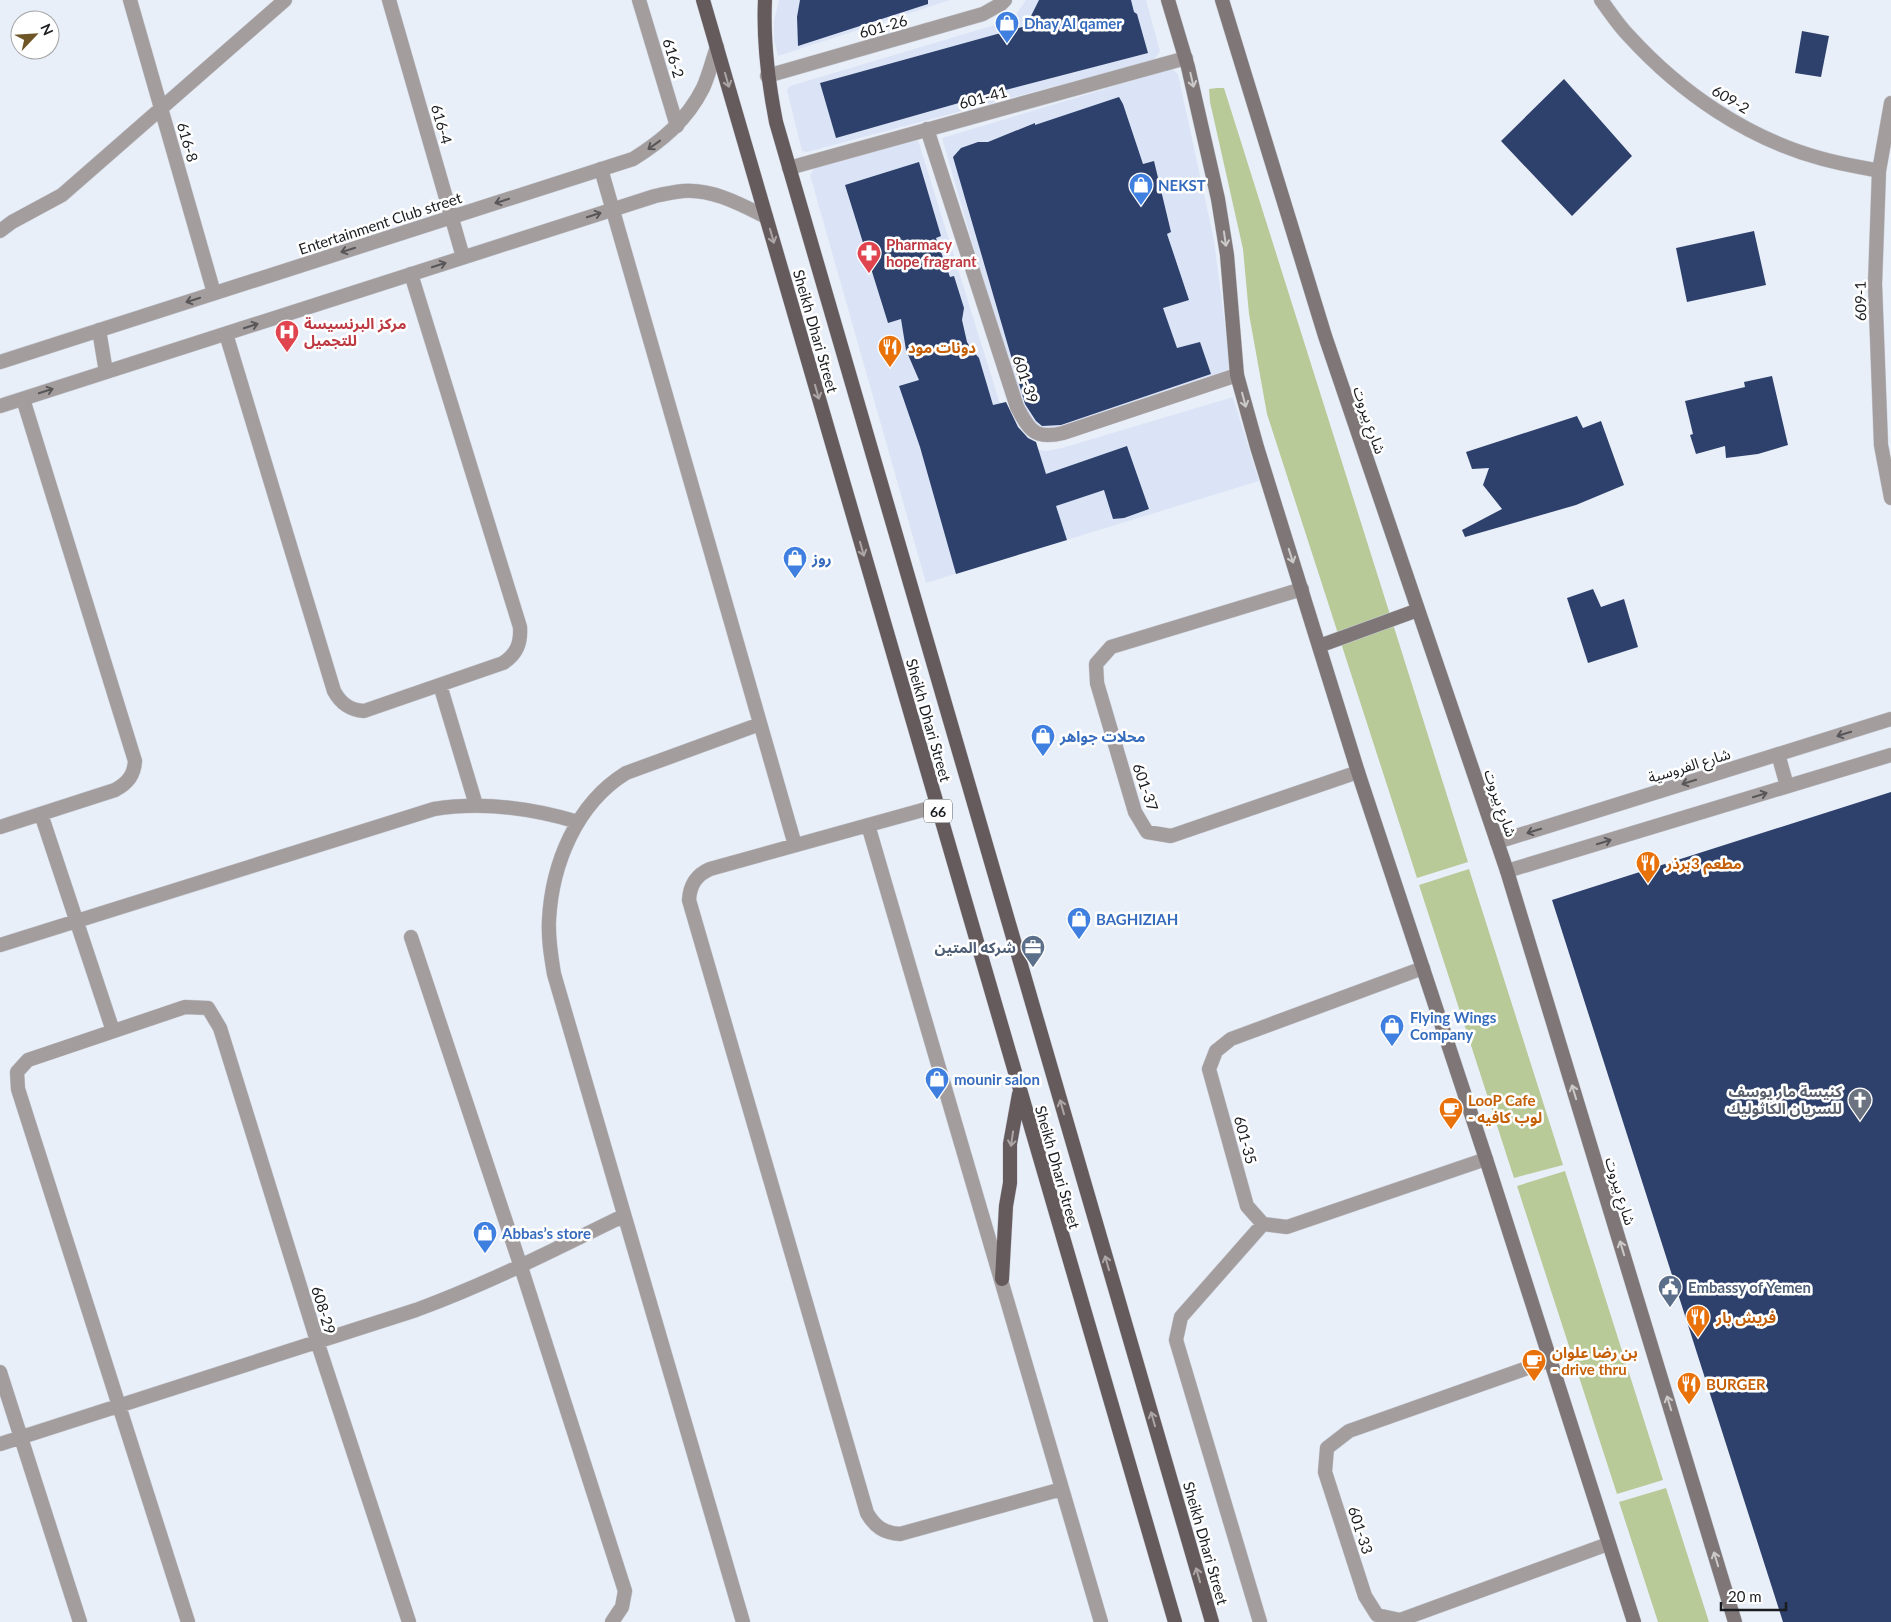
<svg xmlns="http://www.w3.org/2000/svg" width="1891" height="1622" font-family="Lato,'Noto Sans Arabic',sans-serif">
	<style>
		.built { fill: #dbe4f6 }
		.green { fill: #b9ca99 }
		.building { fill: #2e416c }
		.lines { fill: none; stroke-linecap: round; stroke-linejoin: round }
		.pedestrian-casing { stroke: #c8cdd6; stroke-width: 15 }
		.minor-casing { stroke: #c8cdd6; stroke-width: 15 }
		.tertiary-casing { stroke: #c8cdd6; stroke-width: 15 }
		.secondary-casing { stroke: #c8cdd6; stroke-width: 15 }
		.primary-casing { stroke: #c8cdd6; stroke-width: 15 }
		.pedestrian { stroke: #a49d9e; stroke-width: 14 }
		.minor { stroke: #a49d9e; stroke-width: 14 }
		.tertiary { stroke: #a49d9e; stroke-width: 14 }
		.secondary { stroke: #7f7777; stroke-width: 14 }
		.primary { stroke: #665b5c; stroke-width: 14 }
		.oneway { stroke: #aba5a5 }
		.oneway2 { stroke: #ccc9c9 }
		.oneway3 { stroke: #585658 }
		.labels { text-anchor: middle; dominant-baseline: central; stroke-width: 5; stroke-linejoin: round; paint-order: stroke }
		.shield { fill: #fff; stroke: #5f6062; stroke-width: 1 }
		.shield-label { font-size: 14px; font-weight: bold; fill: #1a1c1f }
		.shop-label { font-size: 15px; font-weight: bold; fill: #366cbe; stroke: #fff; text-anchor: start }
		.street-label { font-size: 15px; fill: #1a1c1f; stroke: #fff }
		.health-label { font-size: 15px; font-weight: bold; fill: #be3a42; stroke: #fff; text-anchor: start }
		.food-label { font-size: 15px; font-weight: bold; fill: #c56008; stroke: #fff; text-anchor: start }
		.service-label { font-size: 15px; font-weight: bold; fill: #4e5e75; stroke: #fff; text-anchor: end }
		.worship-label { font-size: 15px; font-weight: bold; fill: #5b616d; stroke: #fff; text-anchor: end }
	</style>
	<rect width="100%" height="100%" fill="#e9eff9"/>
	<path class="built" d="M 779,0 L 950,0 L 778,56 L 774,40 L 774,20 Z
		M 1026,0 L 1146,0 L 1160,51 L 1154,60 L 807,152 L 802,151 L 787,90 L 790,86 L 998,24 L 1015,16 Z
		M 1172,69 L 1178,74 L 1214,240 L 1232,380 L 1053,437 L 1024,422 L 942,138 Z
		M 918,140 L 1005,420 L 1034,449 L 1046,451 L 1062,448 L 1233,397 L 1259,481 L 926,583 L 810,175 L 815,167 Z"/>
	<path class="green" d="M 1217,88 L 1224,88 L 1468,862 L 1417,878 L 1267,414 L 1249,314 L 1243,249 L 1210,102 L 1209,89 Z
		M 1469,869 L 1563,1165 L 1514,1178 L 1419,885 Z
		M 1565,1171 L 1663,1480 L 1617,1494 L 1517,1186 Z
		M 1666,1488 L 1709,1622 L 1658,1622 L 1619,1502 Z"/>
	<path class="building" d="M 800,0 L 928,0 L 928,4 L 798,46 L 797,17 Z
		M 1039,0 L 1131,0 L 1134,12 L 1137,14 L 1148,53 L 994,93 L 836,138 L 820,83 L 1026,26 Z
		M 1802,31 L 1829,36 L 1821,77 L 1795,73 Z
		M 1564,79 L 1632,156 L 1572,216 L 1501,141 Z
		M 1119,97 L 1123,104 L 1143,164 L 1154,161 L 1171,232 L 1167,234 L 1189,300 L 1163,308 L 1177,348 L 1200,342 L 1211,374 L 1061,425 L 1042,426 L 1036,421 L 1025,404 L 953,157 L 961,148 L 978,142 L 988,142 L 1035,123 L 1035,125 Z
		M 919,162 L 941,236 L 936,238 L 950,277 L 954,276 L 964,308 L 962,320 L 967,342 L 972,350 L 979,358 L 993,405 L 1006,402 L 1018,427 L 1028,438 L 1036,442 L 1046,474 L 1127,446 L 1149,509 L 1124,518 L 1113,519 L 1104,490 L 1056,506 L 1067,540 L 956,574 L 920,447 L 899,386 L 919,380 L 906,350 L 901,319 L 888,323 L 845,185 Z
		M 1754,231 L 1766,285 L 1687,302 L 1676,248 Z
		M 1772,376 L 1788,445 L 1758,454 L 1726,458 L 1725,446 L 1696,454 L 1690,435 L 1693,434 L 1685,401 L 1745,387 L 1744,382 Z
		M 1577,416 L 1583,428 L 1601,421 L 1624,485 L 1576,505 L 1465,537 L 1462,530 L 1502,509 L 1483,485 L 1489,468 L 1472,469 L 1466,452 Z
		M 1593,589 L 1601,607 L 1624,599 L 1638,647 L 1588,663 L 1567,598 Z
		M 1891,792 L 1891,1622 L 1783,1622 L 1552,900 Z"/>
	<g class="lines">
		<defs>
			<path id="pedestrian" d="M 767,76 L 983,14 L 1001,4 L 1005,0
				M 927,129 L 1017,407 C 1029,430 1035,440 1063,433 L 1237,375
				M 789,168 L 1186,58"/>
			<path id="minor" d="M 130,0 L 214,293
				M 389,0 L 463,257
				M 639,0 L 677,126
				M 1601,0 C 1610,12 1618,25 1629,36 C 1681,93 1748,139 1823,159 C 1841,164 1860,167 1879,171
				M 1891,103 L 1879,171 L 1875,284 L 1881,445 L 1891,498
				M 601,169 L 795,845
				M 0,231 L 12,222 L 62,195 L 285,0
				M 226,334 L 334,691 C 341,704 350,710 364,711 L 503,663 C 517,654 521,643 520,627 L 411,274
				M 1302,589 L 1111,647 L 1096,664 L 1097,683 L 1135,812 L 1147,832 L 1171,836 L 1358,772
				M 440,685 L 476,805
				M 937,806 L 710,869 C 696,875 690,885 689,900 L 867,1513 C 875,1527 884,1533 900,1534 L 1062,1489
				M 41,814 L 113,1031
				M 868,825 L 1101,1622
				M 0,827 L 115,790 C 128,783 134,775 135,761 L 23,399
				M 411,937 L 521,1267 L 625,1591 L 622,1607 L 612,1622
				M 0,945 L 434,809 C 484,801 531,808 578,822
				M 1423,968 L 1231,1039 L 1216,1051 L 1209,1069 L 1247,1206 L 1263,1224 L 1287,1227 L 1486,1159
				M 1550,1360 L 1349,1431 L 1327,1448 L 1325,1472 L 1365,1596 L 1377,1615 L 1400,1620 L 1608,1544
				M 0,1372 L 80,1622
				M 0,1444 L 416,1310 C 489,1283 554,1250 623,1216
				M 188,1622 L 18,1089 L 17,1072 L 28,1060 L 185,1007 L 208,1008 L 220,1028 L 317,1341 L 409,1622
				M 743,1622 L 554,974 C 551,956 548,939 549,920 C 552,864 576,804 626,773 L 760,724
				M 1260,1622 L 1176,1340 L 1181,1317 L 1263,1224"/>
			<path id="tertiary" d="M 99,330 L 106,372
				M 0,362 L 633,159 C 662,141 687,120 703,88 C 709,75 712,61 717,47
				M 0,406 L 655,196 C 664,194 674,192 683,191 C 713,189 740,204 766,217
				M 1778,754 L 1787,786
				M 1497,842 L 1891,719
				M 1507,871 L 1891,755"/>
			<path id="secondary" d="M 1168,0 L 1188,67 L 1218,199 L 1227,255 L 1237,375 L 1257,447 L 1358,772 L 1486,1159 L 1634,1622
				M 1222,0 L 1325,336 L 1507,871 L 1735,1622
				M 1319,646 L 1418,610"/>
			<path id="primary" d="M 703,0 L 1175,1622
				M 765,0 C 763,42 768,81 776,122 L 1212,1622
				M 1002,1279 L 1006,1206 L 1010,1183 L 1010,1144 L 1019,1094"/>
		</defs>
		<use href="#pedestrian" class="pedestrian-casing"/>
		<use href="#minor" class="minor-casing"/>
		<use href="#tertiary" class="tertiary-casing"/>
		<use href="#secondary" class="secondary-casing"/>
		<use href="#primary" class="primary-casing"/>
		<use href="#pedestrian" class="pedestrian"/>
		<use href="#minor" class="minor"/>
		<use href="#tertiary" class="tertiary"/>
		<use href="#secondary" class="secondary"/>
		<use href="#primary" class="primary"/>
	</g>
	<defs><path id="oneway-shaft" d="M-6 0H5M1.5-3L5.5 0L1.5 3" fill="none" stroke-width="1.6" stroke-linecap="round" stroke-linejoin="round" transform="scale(1.25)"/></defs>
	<g class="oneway">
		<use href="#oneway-shaft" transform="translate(727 80) rotate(74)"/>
		<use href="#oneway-shaft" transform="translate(772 236) rotate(74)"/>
		<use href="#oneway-shaft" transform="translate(817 392) rotate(74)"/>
		<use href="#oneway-shaft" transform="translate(862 549) rotate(74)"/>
		<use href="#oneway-shaft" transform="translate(1062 1107) rotate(-106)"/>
		<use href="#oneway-shaft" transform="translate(1012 1139) rotate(98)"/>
		<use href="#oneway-shaft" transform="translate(1107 1263) rotate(-106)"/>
		<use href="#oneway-shaft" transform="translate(1153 1419) rotate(-106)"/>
		<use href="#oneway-shaft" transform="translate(1198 1575) rotate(-106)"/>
	</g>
	<g class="oneway2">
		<use href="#oneway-shaft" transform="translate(1192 80) rotate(77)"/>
		<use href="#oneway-shaft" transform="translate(1225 239) rotate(82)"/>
		<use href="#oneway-shaft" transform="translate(1244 400) rotate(75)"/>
		<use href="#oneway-shaft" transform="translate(1291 556) rotate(72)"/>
		<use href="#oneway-shaft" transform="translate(1574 1092) rotate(-107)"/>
		<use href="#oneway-shaft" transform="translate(1622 1248) rotate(-107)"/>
		<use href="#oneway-shaft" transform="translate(1669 1403) rotate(-107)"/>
		<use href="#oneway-shaft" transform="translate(1716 1559) rotate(-107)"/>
	</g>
	<g class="oneway3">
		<use href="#oneway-shaft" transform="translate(654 145) rotate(144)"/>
		<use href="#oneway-shaft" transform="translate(502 201) rotate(162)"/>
		<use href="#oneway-shaft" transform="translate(594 215) rotate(-18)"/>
		<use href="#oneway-shaft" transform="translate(348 250) rotate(162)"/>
		<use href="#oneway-shaft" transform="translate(439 265) rotate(-18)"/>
		<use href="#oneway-shaft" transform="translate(193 300) rotate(162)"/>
		<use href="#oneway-shaft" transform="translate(251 326) rotate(-18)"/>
		<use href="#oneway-shaft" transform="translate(46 391) rotate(-18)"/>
		<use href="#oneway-shaft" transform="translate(1844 734) rotate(163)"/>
		<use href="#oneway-shaft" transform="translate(1689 782) rotate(163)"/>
		<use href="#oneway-shaft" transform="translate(1760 795) rotate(-17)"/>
		<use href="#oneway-shaft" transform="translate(1534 831) rotate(163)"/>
		<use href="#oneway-shaft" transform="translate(1604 842) rotate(-17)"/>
	</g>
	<defs>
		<symbol id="shop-pin" viewBox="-11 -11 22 30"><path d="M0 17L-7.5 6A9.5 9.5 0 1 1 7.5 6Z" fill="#3f7fe0" stroke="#fff"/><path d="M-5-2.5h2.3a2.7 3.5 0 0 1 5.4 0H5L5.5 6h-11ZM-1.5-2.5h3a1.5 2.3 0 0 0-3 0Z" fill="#fff"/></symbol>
		<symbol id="pharmacy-pin" viewBox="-11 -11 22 30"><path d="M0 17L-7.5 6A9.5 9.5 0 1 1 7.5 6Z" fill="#e0444e" stroke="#fff"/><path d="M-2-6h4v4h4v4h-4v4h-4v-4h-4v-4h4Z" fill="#fff"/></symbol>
		<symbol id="hospital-pin" viewBox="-11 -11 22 30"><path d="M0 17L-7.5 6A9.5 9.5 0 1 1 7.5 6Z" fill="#e0444e" stroke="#fff"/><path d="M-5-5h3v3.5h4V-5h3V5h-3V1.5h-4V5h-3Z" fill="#fff"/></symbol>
		<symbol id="restaurant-pin" viewBox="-11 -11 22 30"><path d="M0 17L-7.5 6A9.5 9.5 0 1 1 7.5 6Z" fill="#e8710a" stroke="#fff"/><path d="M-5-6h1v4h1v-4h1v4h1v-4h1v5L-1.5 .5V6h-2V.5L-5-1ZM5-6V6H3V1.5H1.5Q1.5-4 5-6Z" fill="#fff"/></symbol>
		<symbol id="office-pin" viewBox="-11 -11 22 30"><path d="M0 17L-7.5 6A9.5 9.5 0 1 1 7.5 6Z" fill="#5c6f8a" stroke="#fff"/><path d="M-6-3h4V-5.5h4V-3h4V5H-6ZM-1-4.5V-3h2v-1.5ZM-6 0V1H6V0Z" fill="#fff"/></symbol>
		<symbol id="church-pin" viewBox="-11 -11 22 30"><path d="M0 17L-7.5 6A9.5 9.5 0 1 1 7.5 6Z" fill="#6b7280" stroke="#fff"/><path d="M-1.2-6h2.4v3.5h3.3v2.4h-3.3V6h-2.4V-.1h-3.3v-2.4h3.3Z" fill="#fff"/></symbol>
		<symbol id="cafe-pin" viewBox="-11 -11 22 30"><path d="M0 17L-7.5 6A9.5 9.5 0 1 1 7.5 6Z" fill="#e8710a" stroke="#fff"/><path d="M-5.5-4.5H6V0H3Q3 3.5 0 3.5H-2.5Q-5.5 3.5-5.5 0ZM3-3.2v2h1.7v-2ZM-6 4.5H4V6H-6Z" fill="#fff"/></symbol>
		<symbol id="civic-pin" viewBox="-11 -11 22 30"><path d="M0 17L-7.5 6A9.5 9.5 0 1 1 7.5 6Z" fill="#5c6f8a" stroke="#fff"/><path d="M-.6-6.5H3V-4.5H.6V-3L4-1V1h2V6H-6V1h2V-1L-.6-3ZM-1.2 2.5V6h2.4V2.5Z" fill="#fff"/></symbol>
	</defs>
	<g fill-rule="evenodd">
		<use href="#shop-pin" x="993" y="9" width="28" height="38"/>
		<use href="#shop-pin" x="1127" y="171" width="28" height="38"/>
		<use href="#pharmacy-pin" x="855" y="239" width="28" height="38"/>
		<use href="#hospital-pin" x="273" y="318" width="28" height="38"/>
		<use href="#restaurant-pin" x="876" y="333" width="28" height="38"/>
		<use href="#shop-pin" x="781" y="544" width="28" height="38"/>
		<use href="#shop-pin" x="1029" y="722" width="28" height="38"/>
		<use href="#restaurant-pin" x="1634" y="849" width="28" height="38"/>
		<use href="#shop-pin" x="1065" y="905" width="28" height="38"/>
		<use href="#office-pin" x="1019" y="933" width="28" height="38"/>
		<use href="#shop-pin" x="1378" y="1012" width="28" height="38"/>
		<use href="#shop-pin" x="923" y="1065" width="28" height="38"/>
		<use href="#church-pin" x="1846" y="1086" width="28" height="38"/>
		<use href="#cafe-pin" x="1437" y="1095" width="28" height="38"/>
		<use href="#shop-pin" x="471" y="1219" width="28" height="38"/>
		<use href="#civic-pin" x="1656" y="1273" width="28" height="38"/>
		<use href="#restaurant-pin" x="1684" y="1303" width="28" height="38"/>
		<use href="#cafe-pin" x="1520" y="1347" width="28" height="38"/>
		<use href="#restaurant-pin" x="1675" y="1370" width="28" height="38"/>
	</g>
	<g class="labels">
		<rect class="shield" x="924" y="799.5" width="28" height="23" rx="4"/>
		<g class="shield-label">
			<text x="938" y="811">66</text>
		</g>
		<g class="shop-label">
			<text x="1024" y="23">Dhay Al qamer</text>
			<text x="1158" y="185">NEKST</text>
			<text x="812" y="558">روز</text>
			<text x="1060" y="736">محلات جواهر</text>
			<text x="1096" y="919">BAGHIZIAH</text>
			<text x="1410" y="1017">Flying Wings<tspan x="1410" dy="17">Company</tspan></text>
			<text x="954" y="1079">mounir salon</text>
			<text x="502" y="1233">Abbas’s store</text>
		</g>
		<g class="street-label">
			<text transform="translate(883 26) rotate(-16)">601-26</text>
			<text transform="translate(674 58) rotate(73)">616-2</text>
			<text transform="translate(983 97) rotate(-15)">601-41</text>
			<text transform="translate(1731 99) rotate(31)">609-2</text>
			<text transform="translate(442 124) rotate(74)">616-4</text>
			<text transform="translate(188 142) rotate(74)">616-8</text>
			<text transform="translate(380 223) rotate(-18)">Entertainment Club street</text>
			<text transform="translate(1860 301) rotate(-91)">609-1</text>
			<text transform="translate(816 331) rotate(74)">Sheikh Dhari Street</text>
			<text transform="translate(1026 379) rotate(71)">601-39</text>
			<text transform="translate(1370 420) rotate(71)">شارع بيروت</text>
			<text transform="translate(929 720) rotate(74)">Sheikh Dhari Street</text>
			<text transform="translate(1689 765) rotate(-17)">شارع الفروسية</text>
			<text transform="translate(1146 787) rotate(71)">601-37</text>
			<text transform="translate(1501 803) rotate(71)">شارع بيروت</text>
			<text transform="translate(1246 1140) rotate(75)">601-35</text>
			<text transform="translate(1058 1167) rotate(74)">Sheikh Dhari Street</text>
			<text transform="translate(1621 1191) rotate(73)">شارع بيروت</text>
			<text transform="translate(324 1310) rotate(73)">608-29</text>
			<text transform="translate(1361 1530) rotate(72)">601-33</text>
			<text transform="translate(1206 1543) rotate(74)">Sheikh Dhari Street</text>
		</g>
		<g class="health-label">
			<text x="886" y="244">Pharmacy<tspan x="886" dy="17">hope fragrant</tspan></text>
			<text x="304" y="323">مركز البرنسيسة<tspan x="304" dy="17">للتجميل</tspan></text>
		</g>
		<g class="food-label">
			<text x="908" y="347">دونات مود</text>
			<text x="1666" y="863">مطعم 3برذر</text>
			<text x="1468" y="1100">LooP Cafe<tspan x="1468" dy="17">- لوب كافيه</tspan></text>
			<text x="1716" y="1317">فريش بار</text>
			<text x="1552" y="1352">بن رضا علوان<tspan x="1552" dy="17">- drive thru</tspan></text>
			<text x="1706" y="1384">BURGER</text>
		</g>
		<g class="service-label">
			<text x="1016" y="947">شركه المتين</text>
			<text x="1688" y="1287" text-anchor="start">Embassy of Yemen</text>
		</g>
		<g class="worship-label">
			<text x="1842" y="1091">كنيسة مار يوسف<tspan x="1842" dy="17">للسريان الكاثوليك</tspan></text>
		</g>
	</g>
	<g transform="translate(35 35) rotate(65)"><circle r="24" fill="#ffffff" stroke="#a3a4a5"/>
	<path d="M0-4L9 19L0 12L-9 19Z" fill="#6e5627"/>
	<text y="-8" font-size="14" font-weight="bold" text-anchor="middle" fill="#1a1c1f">N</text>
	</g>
	<path d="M1721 1602v8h65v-8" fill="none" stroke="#1a1c1f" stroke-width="2.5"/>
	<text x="1728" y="1602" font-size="15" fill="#1a1c1f" stroke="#ffffff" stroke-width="4" paint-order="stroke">20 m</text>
</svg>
